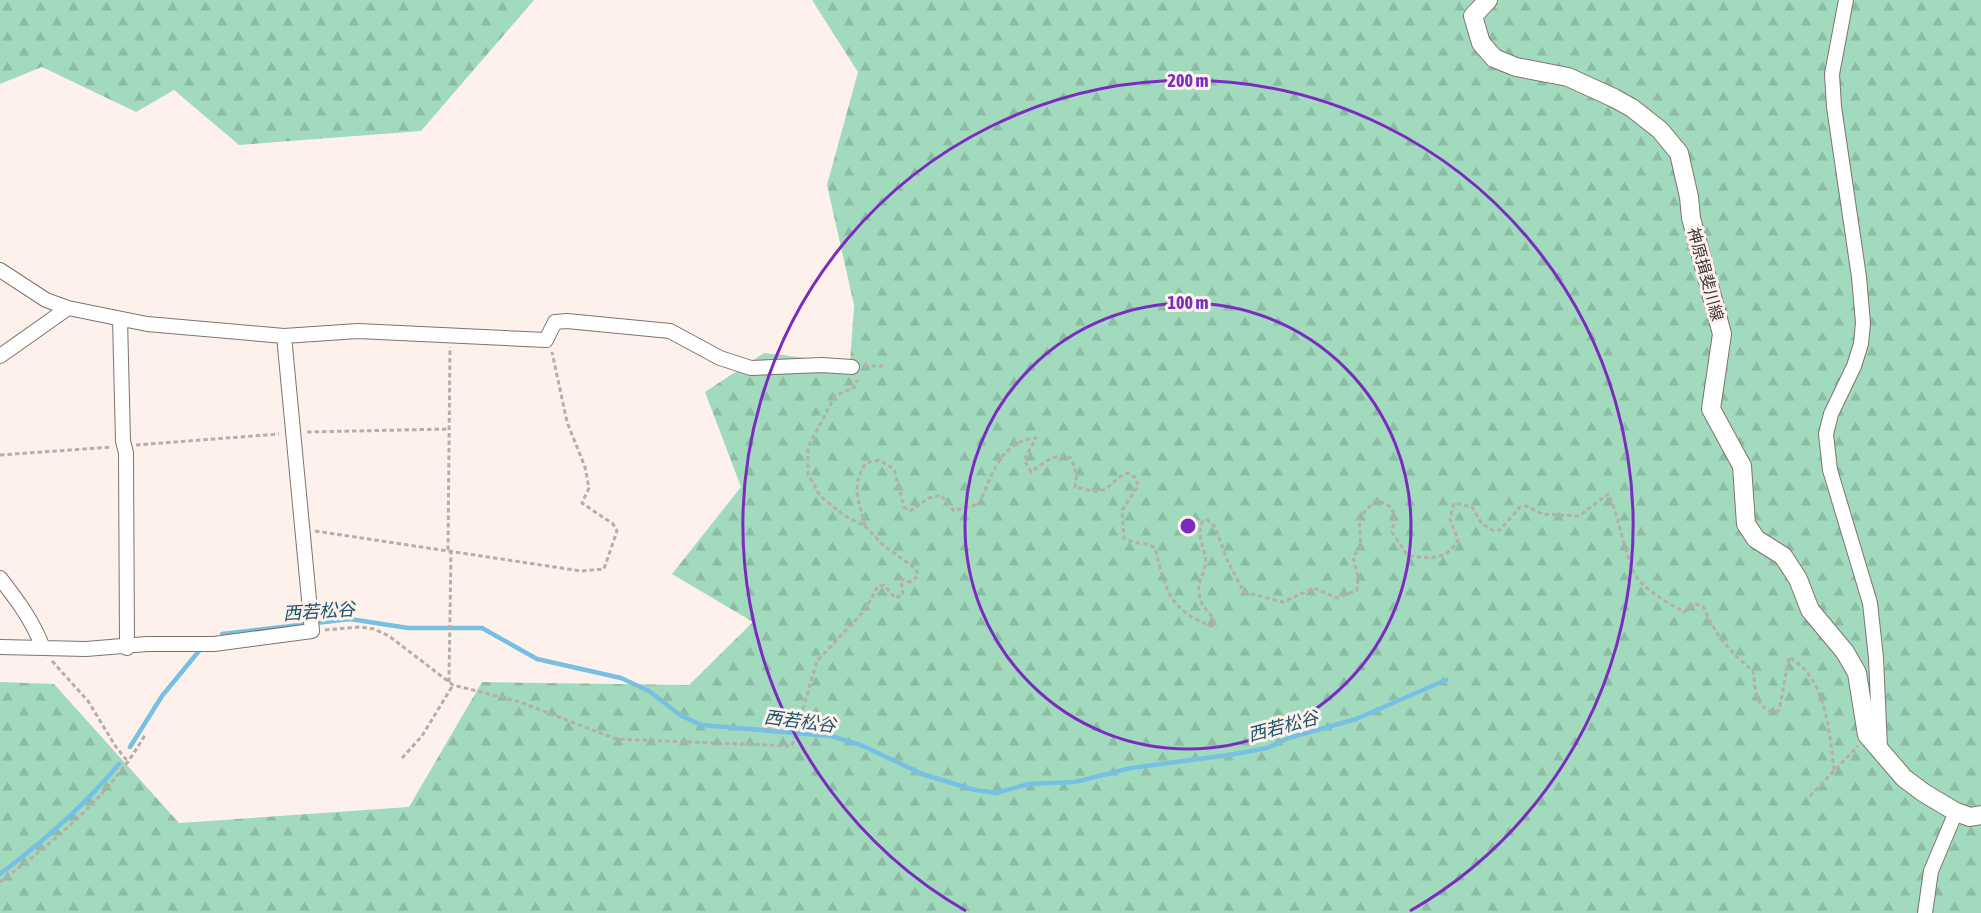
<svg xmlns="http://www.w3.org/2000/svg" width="1981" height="913" font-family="'Asap Condensed','Noto Sans JP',sans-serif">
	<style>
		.forest { fill: url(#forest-firs) }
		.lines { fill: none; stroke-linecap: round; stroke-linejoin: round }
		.stream { stroke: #77c0e3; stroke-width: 4.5 }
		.street-casing { stroke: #7e736e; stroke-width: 16 }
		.secondary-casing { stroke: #7e736e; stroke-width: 20 }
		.path { stroke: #b7ada9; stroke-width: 3; stroke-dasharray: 4.5 3; stroke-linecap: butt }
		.street { stroke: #fff; stroke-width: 14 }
		.secondary { stroke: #fff; stroke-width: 18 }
		.ring { fill: none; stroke: #7b2cbf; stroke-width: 3 }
		.labels { text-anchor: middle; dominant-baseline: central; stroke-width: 6; stroke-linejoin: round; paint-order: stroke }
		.street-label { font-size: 16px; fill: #3c3735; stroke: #fef1eb }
		.water-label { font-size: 18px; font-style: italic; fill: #1a546d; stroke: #fef1eb }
		.centre { fill: #7b2cbf; stroke: #fef1eb; stroke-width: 3 }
		.ring-label { font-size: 18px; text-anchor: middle; font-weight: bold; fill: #7b2cbf; stroke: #fef1eb; stroke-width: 6; stroke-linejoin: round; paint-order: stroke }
	</style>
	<defs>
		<pattern id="forest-firs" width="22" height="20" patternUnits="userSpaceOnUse" patternTransform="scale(1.5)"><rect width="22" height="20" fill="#a2dabe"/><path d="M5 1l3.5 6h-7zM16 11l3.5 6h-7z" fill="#8cbca4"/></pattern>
	</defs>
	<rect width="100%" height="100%" fill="#fef1eb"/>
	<path class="forest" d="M 0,0 L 534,0 L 421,131 L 239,145 L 174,90 L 136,112 L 42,67 L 0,84 Z
		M 812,0 L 1981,0 L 1981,913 L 0,913 L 0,682 L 54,684 L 179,823 L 409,807 L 482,682 L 689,685 L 753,622 L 672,574 L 741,487 L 705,392 L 764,353 L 850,363 L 854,305 L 827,185 L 858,72 Z"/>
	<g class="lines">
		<path class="stream" d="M 222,634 L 350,619 L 408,628 L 482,628 L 537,659 L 621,678 L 649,691 L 680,715 L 701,725 L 831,736 L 861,745 L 922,774 L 975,790 L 996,793 L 1029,784 L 1075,782 L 1131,768 L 1229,755 L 1267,748 L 1289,738 L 1356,719 L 1446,680
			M 130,747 L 162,696 L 199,651
			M 0,874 C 44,841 84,806 119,764"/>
		<defs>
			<path id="street" d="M 1846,0 L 1832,74 L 1834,107 L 1859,277 L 1863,323 L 1861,344 L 1854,366 L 1831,414 L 1826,434 L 1830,470 L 1870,603 L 1876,658 L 1880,748
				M 0,270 L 46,300 L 68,308
				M 120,319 L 123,441 L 126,453 L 127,648
				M 0,356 L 68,308 L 147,324 L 284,336 L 358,331 L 546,340 L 555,322 L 567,321 L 670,331 L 720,358 L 751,368 L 822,365 L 852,367
				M 0,578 C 17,600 33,621 43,648
				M 0,647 L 86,649 L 147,644 L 214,644 L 312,631 L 284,336
				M 1925,913 L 1931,871 L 1956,812"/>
			<path id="secondary" d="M 1488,0 L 1473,16 L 1481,43 L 1494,58 L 1516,67 L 1568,77 L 1614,98 L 1632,108 L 1660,130 L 1679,153 L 1689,197 L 1691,218 L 1722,334 L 1711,409 L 1742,466 L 1746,524 L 1756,539 L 1783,556 L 1798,579 L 1810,610 L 1845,652 L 1857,673 L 1867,735 L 1904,778 L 1924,793 L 1956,812 L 1970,817 L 1981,815"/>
		</defs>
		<use href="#street" class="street-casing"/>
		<use href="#secondary" class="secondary-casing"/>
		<path class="path" d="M 864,366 L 883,366
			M 307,432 L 449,429
			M 136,445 L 279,434
			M 0,455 L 112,447
			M 865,526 C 859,500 850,487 866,463 L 879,460 L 894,469 L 904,507 L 910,511 L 929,498 L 941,495 L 954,511 L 979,504 C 992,476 1000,441 1036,438 L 1024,460 L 1031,472 C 1044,463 1054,452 1071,458 L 1077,475 L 1075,487 C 1082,488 1092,492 1099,491 C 1111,489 1116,476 1128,473 L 1136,478 L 1138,486 L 1122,510 L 1124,538 C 1134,545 1145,541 1155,548 C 1166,590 1168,609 1211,626 L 1215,625 C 1214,615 1204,610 1201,601 C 1195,582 1202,581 1205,566 C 1208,551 1194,536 1203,521 L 1208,520 L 1215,527 L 1228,562 L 1244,592 L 1283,602 L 1314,588 L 1337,598 L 1357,590 L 1358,577 L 1353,557 L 1361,547 L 1359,518 L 1375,501 C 1395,503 1396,515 1392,532 L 1407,555 C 1428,559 1447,561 1458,540 L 1450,519 L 1454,503 L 1472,507 L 1482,524 L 1494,531 L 1500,530 L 1520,507 L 1527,506 L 1542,514 L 1579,516 L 1608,494 C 1620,515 1626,566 1638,579 C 1650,593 1668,603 1684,612 L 1694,604 L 1703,606 C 1716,636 1728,650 1753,671 C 1755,688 1756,715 1779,711 L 1789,657 C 1827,679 1829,731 1834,770
			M 315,531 L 581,571 L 604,569 L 617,531 L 613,524 L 582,503 L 589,488 L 585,467 L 567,422 L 552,352
			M 448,550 L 450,347
			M 325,630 L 360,627 L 374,629 L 389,636 L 453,685 L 517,701 L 616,739 L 792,746 L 817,661 L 865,610 L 878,586 L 884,585 L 895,598 L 903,595 L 901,579 L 910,582 L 918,576 L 916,569 L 883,545 L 865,526 L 845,516 L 820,496 L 808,474 L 808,447 L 835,396 L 855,387 L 857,380
			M 52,661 L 88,701 L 116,747 L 129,763
			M 449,682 L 451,550
			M 402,758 L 422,736 L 453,685
			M 1810,796 L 1858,746
			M 0,882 C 56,840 109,797 145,735"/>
		<use href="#street" class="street"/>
		<use href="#secondary" class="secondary"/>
	</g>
	<g class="ring">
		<circle cx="1188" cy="526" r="223"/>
		<path d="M966 911A445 445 0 1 1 1410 911"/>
	</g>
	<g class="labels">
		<g class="street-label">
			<text transform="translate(1706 274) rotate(75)">神原揖斐川線</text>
		</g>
		<g class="water-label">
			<text transform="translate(319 611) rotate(-4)">西若松谷</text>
			<text transform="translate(800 721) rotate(7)">西若松谷</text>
			<text transform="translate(1283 726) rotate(-15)">西若松谷</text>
		</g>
	</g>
	<circle cx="1188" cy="526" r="9" class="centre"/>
	<g class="ring-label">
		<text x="1188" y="87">200 m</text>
		<text x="1188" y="309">100 m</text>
	</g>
</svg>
